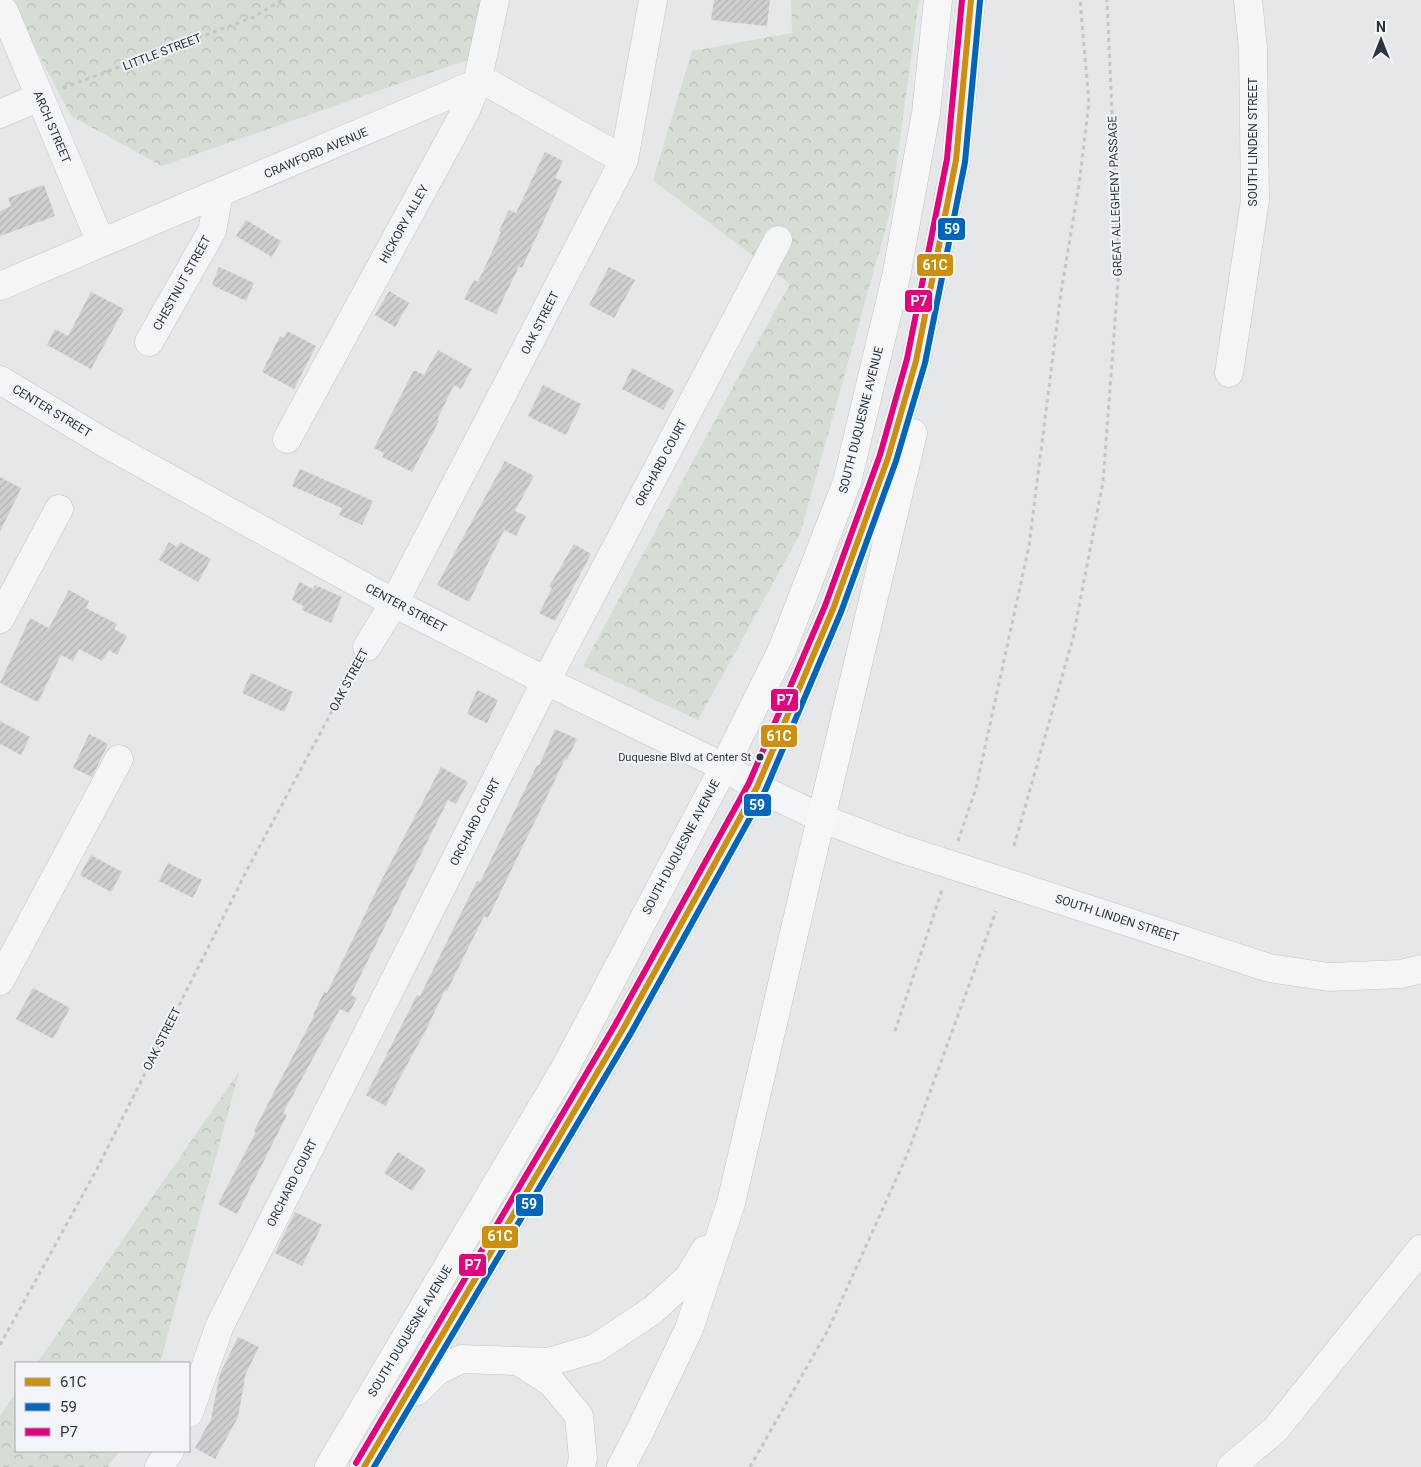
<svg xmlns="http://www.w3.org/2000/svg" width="1421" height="1467" font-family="Roboto,sans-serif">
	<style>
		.forest { fill: url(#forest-crowns) }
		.building { fill: url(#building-hatch) }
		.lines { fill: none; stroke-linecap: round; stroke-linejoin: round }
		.minor-casing { stroke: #c3c5c7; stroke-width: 29 }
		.major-casing { stroke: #c1c4c7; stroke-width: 29 }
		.path { stroke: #c3c5c8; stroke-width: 3; stroke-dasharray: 4 4; stroke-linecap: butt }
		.minor { stroke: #f4f5f6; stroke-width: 28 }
		.major { stroke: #f7f7f8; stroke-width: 28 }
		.minor-bridge-casing { stroke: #c3c5c7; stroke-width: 29; stroke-linecap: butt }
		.minor-bridge { stroke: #f4f5f6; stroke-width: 28 }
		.bus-1-casing { stroke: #f3f5f8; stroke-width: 10 }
		.bus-2-casing { stroke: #f3f5f8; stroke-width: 10 }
		.bus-3-casing { stroke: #f3f5f8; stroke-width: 10 }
		.bus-1 { stroke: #ce8f0d; stroke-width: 6 }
		.bus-2 { stroke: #0065bd; stroke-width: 6 }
		.bus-3 { stroke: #e5007d; stroke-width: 6 }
		.bus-dot { fill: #2b3542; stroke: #f3f5f8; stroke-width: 2 }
		.labels { text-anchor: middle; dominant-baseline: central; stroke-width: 4; stroke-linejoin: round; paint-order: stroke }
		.bus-label { font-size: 11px; fill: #2b3542; stroke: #f3f5f8; text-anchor: end }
		.street-label { font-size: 12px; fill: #2b3542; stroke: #f3f5f8 }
		.line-badge { stroke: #f3f5f8; stroke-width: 2 }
		.badge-label { font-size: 14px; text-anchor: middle; font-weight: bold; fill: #fff }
	</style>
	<defs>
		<pattern id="forest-crowns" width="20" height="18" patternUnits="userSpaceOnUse" patternTransform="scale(1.25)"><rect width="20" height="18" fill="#d6ddd5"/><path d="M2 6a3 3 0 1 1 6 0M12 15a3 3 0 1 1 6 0" fill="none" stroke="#b8beb8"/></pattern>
		<pattern id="building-hatch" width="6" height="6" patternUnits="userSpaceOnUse" patternTransform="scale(1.25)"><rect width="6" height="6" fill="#cdcfd1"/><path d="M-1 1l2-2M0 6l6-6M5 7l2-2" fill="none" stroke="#b0b2b5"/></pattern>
	</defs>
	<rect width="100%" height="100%" fill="#e5e7e9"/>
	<path class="forest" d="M 10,0 L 500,0 L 493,51 L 162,166 L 71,116 Z
		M 791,0 L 919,0 L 890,213 L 800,534 L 698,720 L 583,666 L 749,357 L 790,284 L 653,180 L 692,51 L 792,33 Z
		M 239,1072 L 160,1363 L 37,1363 Z
		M 16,1393 L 16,1451 L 119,1451 L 108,1467 L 0,1467 L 0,1416 Z"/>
	<path class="building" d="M 714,0 L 770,0 L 767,26 L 711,20 Z
		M 545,152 L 563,161 L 555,178 L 562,181 L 522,268 L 519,266 L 496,314 L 464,299 L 474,280 L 478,282 L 501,232 L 499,231 L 509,210 L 516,213 Z
		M 44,185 L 55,216 L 0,236 L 0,211 L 11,206 L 8,198 Z
		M 246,220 L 281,241 L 272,257 L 236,236 Z
		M 219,267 L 254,283 L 246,301 L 212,285 Z
		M 609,267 L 635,280 L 614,318 L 589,305 Z
		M 389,291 L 409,303 L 395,327 L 375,315 Z
		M 91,292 L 124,309 L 91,369 L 47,345 L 55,329 L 68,336 Z
		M 287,331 L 316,346 L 294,389 L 262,372 L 280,336 L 284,338 Z
		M 438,350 L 472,369 L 461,389 L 454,385 L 437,420 L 439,421 L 412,472 L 382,457 L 384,453 L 374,448 L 414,370 L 424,375 Z
		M 632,368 L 674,390 L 663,410 L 622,389 Z
		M 543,385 L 581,404 L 566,435 L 528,416 Z
		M 505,461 L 534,476 L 515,511 L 526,516 L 516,536 L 504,530 L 469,602 L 437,585 Z
		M 300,469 L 373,501 L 362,525 L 339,515 L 342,508 L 292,486 Z
		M 0,477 L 21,488 L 0,532 Z
		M 169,542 L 177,547 L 180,542 L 211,559 L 198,582 L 159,560 Z
		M 574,544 L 591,554 L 555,621 L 539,613 L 552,588 L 549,587 Z
		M 299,582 L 313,589 L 315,585 L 342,597 L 331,623 L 302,610 L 304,606 L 292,600 Z
		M 69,590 L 89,601 L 86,608 L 117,624 L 114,629 L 127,636 L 117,655 L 109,650 L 102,661 L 79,649 L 73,661 L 61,655 L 38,702 L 0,683 L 30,618 L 49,628 Z
		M 251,673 L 293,692 L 284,712 L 242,693 Z
		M 477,690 L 498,700 L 487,723 L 467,714 Z
		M 0,721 L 30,737 L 21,755 L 0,744 Z
		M 555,729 L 577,739 L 567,760 L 565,759 L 488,918 L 484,916 L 447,991 L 445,990 L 426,1030 L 398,1081 L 386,1106 L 366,1095 L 417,995 L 420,996 L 477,881 L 480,882 L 537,765 L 539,766 Z
		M 89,734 L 108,744 L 92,777 L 73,768 Z
		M 441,767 L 468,782 L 456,804 L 448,800 L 366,964 L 351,995 L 357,998 L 349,1013 L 340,1009 L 283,1113 L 287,1115 L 237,1214 L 218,1204 L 256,1132 L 254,1131 L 275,1090 L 314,1016 L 313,1015 L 324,992 L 327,993 L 382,879 Z
		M 91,855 L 122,872 L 111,892 L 80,875 Z
		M 168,863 L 202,880 L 193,898 L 159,881 Z
		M 33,988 L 70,1008 L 53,1039 L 16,1019 Z
		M 398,1152 L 426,1170 L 412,1191 L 384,1173 Z
		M 295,1212 L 322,1225 L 302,1266 L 275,1253 Z
		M 238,1337 L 259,1347 L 246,1373 L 238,1417 L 215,1459 L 195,1448 L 211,1419 L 220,1374 Z"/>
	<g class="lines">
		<defs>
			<path id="minor" d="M 4,11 L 101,243
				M 0,114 L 39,97
				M 0,286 L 477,83 L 492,85 L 624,160
				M 149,342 L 212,231 L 219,194
				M 1229,373 L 1255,200 L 1253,48 L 1248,0
				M 0,380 L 103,442 L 394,603 L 546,681 L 724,767 L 757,787 L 821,818 L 899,848
				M 287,439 L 466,110 L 477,83 L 495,0
				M 0,619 L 59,509
				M 367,647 L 394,603 L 624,160 L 653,0
				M 1088,909 L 1269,968 L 1329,977 L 1401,974 L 1421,969
				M 0,981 L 119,759
				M 189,1413 L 220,1325 L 546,681 L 778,240
				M 159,1467 L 170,1451
				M 1231,1467 L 1275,1430 L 1421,1249"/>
			<path id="major" d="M 518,1361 L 549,1362 L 596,1348 L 653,1310 L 689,1277 L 705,1250
				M 417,1391 L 437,1371 L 462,1359 L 518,1361 L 552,1383 L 579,1416 L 583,1458 L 581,1467
				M 329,1467 L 564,1070 L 724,767 L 782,650 L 847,482 L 896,277 L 926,113 L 938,0
				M 364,1467 L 623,1029 L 757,787 L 833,609 L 888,458 L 916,361 L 956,160 L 971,0
				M 621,1467 L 640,1431 L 689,1329 L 731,1203 L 809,869 L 913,433"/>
		</defs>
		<use href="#minor" class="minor-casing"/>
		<use href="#major" class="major-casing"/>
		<path class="path" d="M 63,88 L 254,17 L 282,0
			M 958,841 L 976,788 L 1029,546 L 1061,292 L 1079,185 L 1089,102 L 1080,0
			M 1014,846 L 1073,638 L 1103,482 L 1119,268 L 1107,0
			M 895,1031 L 943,887
			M 0,1345 L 97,1169 L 247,870 L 355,668
			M 750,1467 L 829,1328 L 907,1155 L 996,911"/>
		<use href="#minor" class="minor"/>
		<use href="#major" class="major"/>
		<defs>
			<path id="minor-bridge" d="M 899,848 L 1088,909"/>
		</defs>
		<use href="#minor-bridge" class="minor-bridge-casing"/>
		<use href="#minor-bridge" class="minor-bridge"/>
		<defs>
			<path id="bus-1" d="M 364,1467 L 623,1029 L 757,787 L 833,609 L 888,458 L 916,361 L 956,160 L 971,0"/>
			<path id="bus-2" d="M 374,1467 L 631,1033 L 765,791 L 841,612 L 896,461 L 925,363 L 965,162 L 980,1"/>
			<path id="bus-3" d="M 356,1463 L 615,1025 L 749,783 L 825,606 L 880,455 L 907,359 L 947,159 L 962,0"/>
		</defs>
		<use href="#bus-1" class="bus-1-casing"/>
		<use href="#bus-2" class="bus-2-casing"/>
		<use href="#bus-3" class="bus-3-casing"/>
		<use href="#bus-1" class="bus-1"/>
		<use href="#bus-2" class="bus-2"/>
		<use href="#bus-3" class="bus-3"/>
	</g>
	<circle class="bus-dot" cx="760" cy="757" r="4.5"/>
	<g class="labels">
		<g class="bus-label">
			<text x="751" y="757">Duquesne Blvd at Center St</text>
		</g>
		<g class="street-label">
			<text transform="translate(162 52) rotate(-21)">LITTLE STREET</text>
			<text transform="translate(52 127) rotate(67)">ARCH STREET</text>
			<text transform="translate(1253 142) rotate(-90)">SOUTH LINDEN STREET</text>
			<text transform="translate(316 153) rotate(-23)">CRAWFORD AVENUE</text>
			<text transform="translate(1115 196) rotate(-92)">GREAT ALLEGHENY PASSAGE</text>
			<text transform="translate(404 224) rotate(-61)">HICKORY ALLEY</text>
			<text transform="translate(182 283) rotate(-61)">CHESTNUT STREET</text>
			<text transform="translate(540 323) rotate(-63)">OAK STREET</text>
			<text transform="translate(52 411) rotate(31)">CENTER STREET</text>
			<text transform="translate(861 420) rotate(-76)">SOUTH DUQUESNE AVENUE</text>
			<text transform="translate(661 463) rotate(-62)">ORCHARD COURT</text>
			<text transform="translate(406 608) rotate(28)">CENTER STREET</text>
			<text transform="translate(349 680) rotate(-62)">OAK STREET</text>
			<text transform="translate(475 822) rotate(-63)">ORCHARD COURT</text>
			<text transform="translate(681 847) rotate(-62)">SOUTH DUQUESNE AVENUE</text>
			<text transform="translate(1117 918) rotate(18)">SOUTH LINDEN STREET</text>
			<text transform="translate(162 1039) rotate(-63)">OAK STREET</text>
			<text transform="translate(292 1183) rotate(-63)">ORCHARD COURT</text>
			<text transform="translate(410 1331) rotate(-59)">SOUTH DUQUESNE AVENUE</text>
		</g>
	</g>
	<g class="line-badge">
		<rect x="937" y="217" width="29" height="24" rx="5" fill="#0065bd"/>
		<rect x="916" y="253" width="38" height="24" rx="5" fill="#ce8f0d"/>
		<rect x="904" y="289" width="29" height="24" rx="5" fill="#e5007d"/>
		<rect x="770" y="688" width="29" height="24" rx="5" fill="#e5007d"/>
		<rect x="760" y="724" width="38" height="24" rx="5" fill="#ce8f0d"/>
		<rect x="743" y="793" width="29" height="24" rx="5" fill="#0065bd"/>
		<rect x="515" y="1193" width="29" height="24" rx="5" fill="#0065bd"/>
		<rect x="481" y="1225" width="38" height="24" rx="5" fill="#ce8f0d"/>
		<rect x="458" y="1253" width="29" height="24" rx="5" fill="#e5007d"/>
	</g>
	<g class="badge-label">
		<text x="952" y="234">59</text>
		<text x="935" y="270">61C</text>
		<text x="919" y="306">P7</text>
		<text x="785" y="705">P7</text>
		<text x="779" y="741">61C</text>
		<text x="757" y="810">59</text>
		<text x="529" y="1209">59</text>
		<text x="500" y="1241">61C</text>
		<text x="473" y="1270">P7</text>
	</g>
	<rect x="15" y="1362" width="175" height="90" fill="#f3f5f8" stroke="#a3a8af"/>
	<rect x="25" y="1378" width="25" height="8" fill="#ce8f0d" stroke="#a3a8af"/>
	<text x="60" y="1387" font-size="15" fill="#2b3542">61C</text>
	<rect x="25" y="1403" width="25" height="8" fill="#0065bd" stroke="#a3a8af"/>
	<text x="60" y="1412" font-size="15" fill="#2b3542">59</text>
	<rect x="25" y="1428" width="25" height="8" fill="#e5007d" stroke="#a3a8af"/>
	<text x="60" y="1437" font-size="15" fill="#2b3542">P7</text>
	<g transform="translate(1381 40)" stroke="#f3f5f8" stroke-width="4" paint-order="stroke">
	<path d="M0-4L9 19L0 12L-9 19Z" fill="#2b3542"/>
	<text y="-8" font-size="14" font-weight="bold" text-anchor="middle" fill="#2b3542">N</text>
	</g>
</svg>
